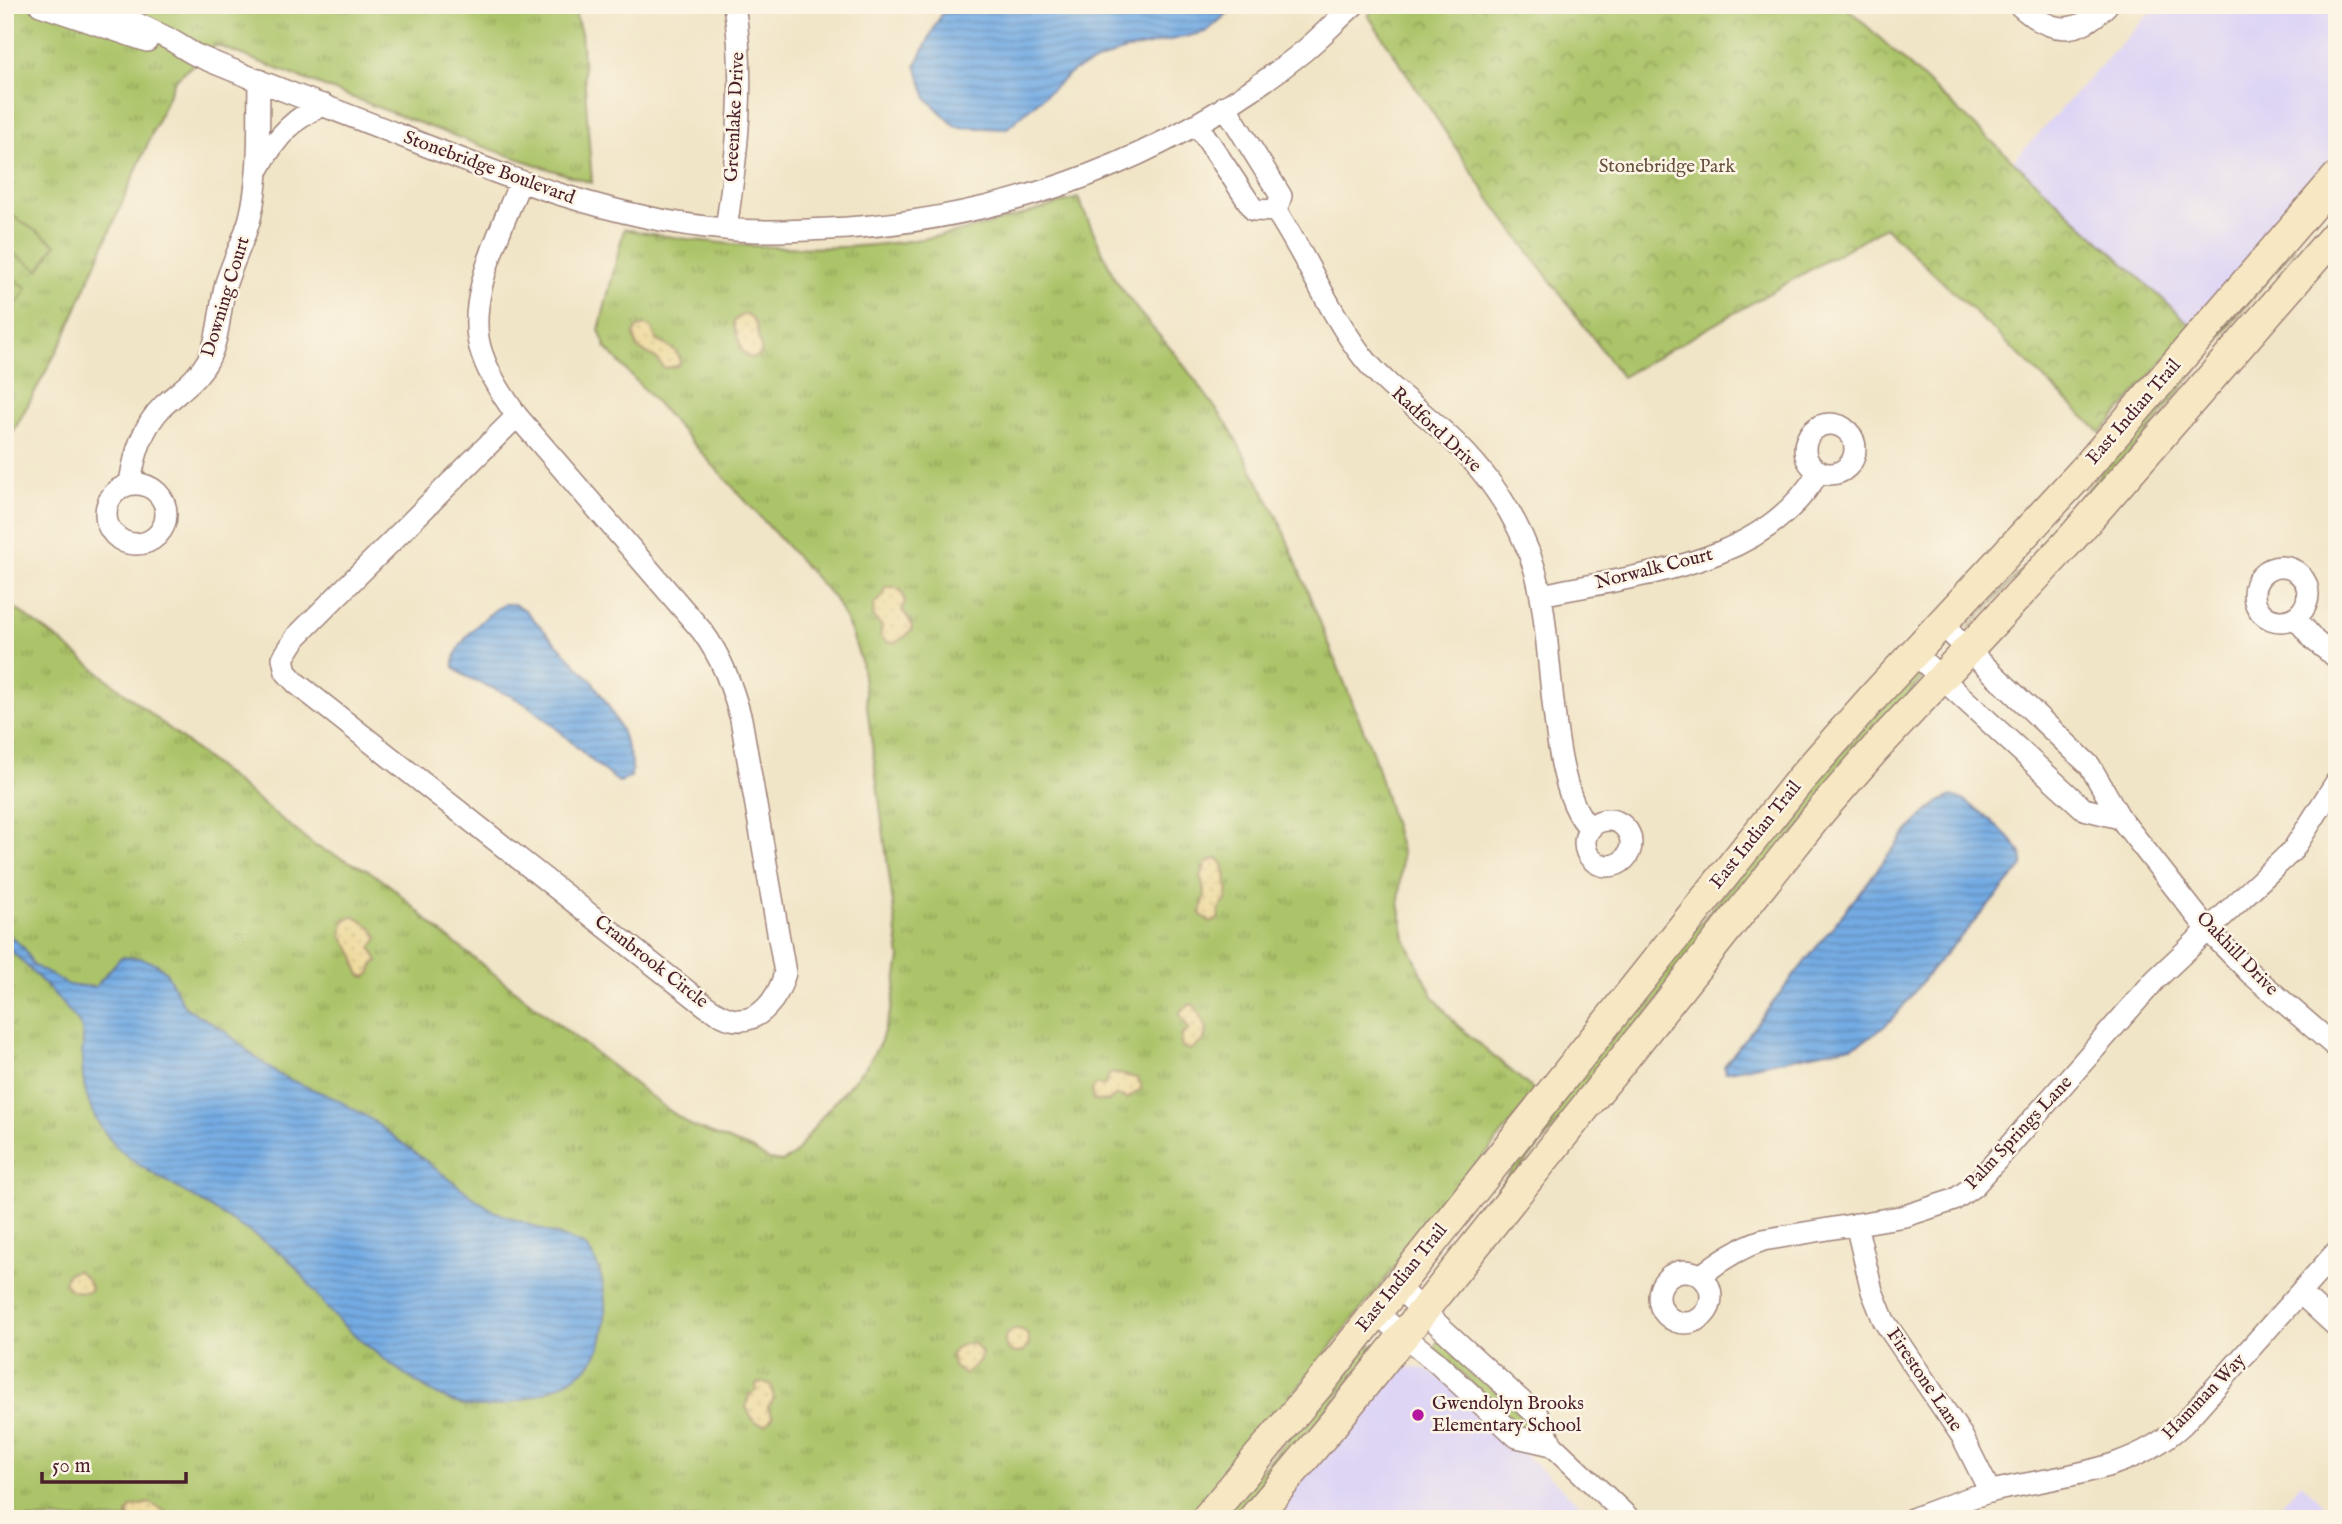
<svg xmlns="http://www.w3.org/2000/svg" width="2342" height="1524" font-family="'IM FELL English',serif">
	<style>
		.built { fill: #ded5f5 }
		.grass { fill: url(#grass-tufts); stroke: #7b724a; stroke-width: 2 }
		.sand { fill: url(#sand-dots); stroke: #9c7c64; stroke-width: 2 }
		.park { fill: url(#park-crowns); stroke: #7b724a; stroke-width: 2 }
		.pitch { fill: #acc469; stroke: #7b724a; stroke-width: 2 }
		.water { fill: url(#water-rules); stroke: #5e6587; stroke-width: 2 }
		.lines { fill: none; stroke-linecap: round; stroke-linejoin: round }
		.street-casing { stroke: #9e8279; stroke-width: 24 }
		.secondary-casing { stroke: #9e8279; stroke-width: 33 }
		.street { stroke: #fff; stroke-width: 21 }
		.secondary { stroke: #f7e8c3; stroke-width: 30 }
		.poi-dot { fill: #b5179e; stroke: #fcf5e5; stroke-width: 2.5 }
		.labels { text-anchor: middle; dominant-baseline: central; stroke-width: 5; stroke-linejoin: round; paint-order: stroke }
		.street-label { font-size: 19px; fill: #4a1f2b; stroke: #fcf5e5 }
		.park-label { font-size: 19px; fill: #67513e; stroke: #fcf5e5 }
		.poi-label { font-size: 19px; fill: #4a1f2b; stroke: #fcf5e5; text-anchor: start }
	</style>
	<defs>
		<pattern id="grass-tufts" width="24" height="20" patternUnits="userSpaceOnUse" patternTransform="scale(1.75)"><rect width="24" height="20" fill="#acc469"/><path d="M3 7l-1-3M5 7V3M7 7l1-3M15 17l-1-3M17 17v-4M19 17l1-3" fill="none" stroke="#8e9f57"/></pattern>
		<pattern id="sand-dots" width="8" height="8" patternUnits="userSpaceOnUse" patternTransform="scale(1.75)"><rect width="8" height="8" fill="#eeda9e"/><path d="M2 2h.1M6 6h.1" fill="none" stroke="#cebb88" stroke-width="1.8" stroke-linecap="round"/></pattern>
		<pattern id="park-crowns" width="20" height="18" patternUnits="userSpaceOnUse" patternTransform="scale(1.75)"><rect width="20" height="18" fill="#acc469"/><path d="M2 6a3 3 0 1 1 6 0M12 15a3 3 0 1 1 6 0" fill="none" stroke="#8e9f57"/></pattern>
		<pattern id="water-rules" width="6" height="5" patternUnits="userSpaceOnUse" patternTransform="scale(1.75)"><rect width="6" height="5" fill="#73abe3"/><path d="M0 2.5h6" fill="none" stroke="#608bb8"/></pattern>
	</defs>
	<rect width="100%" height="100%" fill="#fcf5e5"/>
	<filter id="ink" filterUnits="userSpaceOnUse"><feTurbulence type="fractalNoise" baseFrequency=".0143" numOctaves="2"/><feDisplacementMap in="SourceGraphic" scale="14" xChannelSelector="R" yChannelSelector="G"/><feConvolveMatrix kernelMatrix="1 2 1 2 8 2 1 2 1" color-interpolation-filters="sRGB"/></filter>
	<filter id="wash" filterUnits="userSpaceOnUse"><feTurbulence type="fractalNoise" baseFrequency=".00686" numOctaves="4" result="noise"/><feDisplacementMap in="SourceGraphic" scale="28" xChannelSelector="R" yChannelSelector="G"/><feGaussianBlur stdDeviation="1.57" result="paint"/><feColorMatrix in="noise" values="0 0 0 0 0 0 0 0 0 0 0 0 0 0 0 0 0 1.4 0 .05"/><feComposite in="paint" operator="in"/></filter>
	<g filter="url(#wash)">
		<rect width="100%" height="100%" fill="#f1e5c7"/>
		<path class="built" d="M 2157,5 L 2337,5 L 2337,163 L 2193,327 L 2013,161 Z
			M 1407,1367 L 1425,1369 L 1442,1379 L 1596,1519 L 1269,1519 L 1394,1370 Z
			M 2301,1483 L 2337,1517 L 2337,1519 L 2267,1519 Z"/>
		<path class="grass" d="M 5,5 L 573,5 L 581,33 L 592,183 C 465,143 341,93 216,45 L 175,80 L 64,338 L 5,447 Z
			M 1078,198 L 1115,279 L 1139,312 L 1177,356 L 1228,425 L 1279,520 L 1374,756 L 1402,854 L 1399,902 L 1405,939 L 1433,996 L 1457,1025 L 1536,1092 L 1238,1462 L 1188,1519 L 5,1519 L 5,601 L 59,640 L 315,846 L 368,870 L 392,887 L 438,930 L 663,1106 L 692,1126 L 751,1149 L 769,1160 L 782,1162 L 793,1156 L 825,1113 L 867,1065 L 880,1043 L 892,1006 L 900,958 L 861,661 L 850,629 L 835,599 L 606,348 L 599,330 L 624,229 C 726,248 831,256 933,237 C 982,228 1030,212 1078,198 Z
			M 2295,247 L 2238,314 L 2144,438 L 1968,629 L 2040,550 L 2131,434 Z
			M 1914,671 L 1920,671 L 1924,676 L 1430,1279 L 1486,1207 L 1569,1087 L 1794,806 Z
			M 1437,1342 L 1443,1342 L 1529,1422 L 1531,1425 L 1529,1430 L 1524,1432 L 1434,1348 Z
			M 1369,1344 L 1373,1345 L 1375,1350 L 1238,1519 L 1220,1519 Z"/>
		<path class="sand" d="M 742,315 L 748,315 C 756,322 757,326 758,336 C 759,345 763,346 761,355 C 752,360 746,358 741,349 C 740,340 733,330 734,321 Z
			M 645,325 L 652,329 L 657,341 C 668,347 679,348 680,363 L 677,366 L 664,368 L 656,358 L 637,348 L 634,333 L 638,327 Z
			M 885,587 L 894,587 L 901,590 L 905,601 L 902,610 C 916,627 917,631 894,643 L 887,642 L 880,636 L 882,626 L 873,617 L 874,604 L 884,595 Z
			M 1217,858 L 1223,864 L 1228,890 L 1226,900 L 1219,909 L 1218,920 L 1210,922 L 1200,914 L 1205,896 L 1201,877 L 1206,863 Z
			M 354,916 L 372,928 L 378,938 L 371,948 L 378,961 L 373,965 L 370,974 L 365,977 L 360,975 L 356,965 L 355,956 L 342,936 L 344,920 Z
			M 1191,1004 L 1195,1006 L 1207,1028 L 1204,1040 L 1191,1050 L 1184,1048 L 1181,1045 L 1182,1035 L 1189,1029 L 1180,1015 L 1181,1010 Z
			M 1112,1073 L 1137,1078 L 1141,1084 L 1141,1089 L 1127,1099 L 1117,1095 L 1109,1101 L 1096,1101 L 1092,1098 L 1092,1090 L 1096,1085 L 1105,1085 L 1108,1076 Z
			M 77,1270 L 87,1279 L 91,1288 L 88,1292 L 72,1291 L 64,1283 L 67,1274 Z
			M1005 1341a12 12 0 1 1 24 0a12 12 0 1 1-24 0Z
			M 967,1343 L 976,1345 L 982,1353 L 979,1361 L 965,1374 L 953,1366 L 951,1354 L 957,1347 Z
			M 763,1382 L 771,1385 L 774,1399 L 768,1407 L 773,1417 L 766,1425 L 754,1422 L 746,1407 L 749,1395 L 756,1391 L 756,1384 Z
			M 150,1503 L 171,1515 L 184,1516 L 186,1519 L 128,1519 L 127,1514 L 131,1507 Z"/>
		<path class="park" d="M 1377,5 L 1844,5 L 2193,327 L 2101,433 L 1885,227 L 1622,377 L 1491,201 L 1368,15 Z"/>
		<path class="pitch" d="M 5,211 L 56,244 L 39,270 L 5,248 Z
			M 5,273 L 27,288 L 10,315 L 5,312 Z"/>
		<path class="water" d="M 984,5 L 1237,5 L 1206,32 L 1122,51 L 1073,71 L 1006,129 L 956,127 L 927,99 L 916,65 L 941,14 Z
			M 504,604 L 514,604 L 525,610 L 593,682 L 608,705 L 621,730 L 632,762 L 631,777 L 619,782 C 584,759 558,724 522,702 C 503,690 466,681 454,667 C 451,646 487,614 504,604 Z
			M 1952,796 C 1970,799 2014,838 2022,856 C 2024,860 2023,862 2023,866 C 1993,901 1963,934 1933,968 C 1908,997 1890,1033 1852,1046 L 1725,1072 L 1724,1066 C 1768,1008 1814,950 1860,892 C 1880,867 1922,805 1952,796 Z
			M 5,931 L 25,949 L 33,965 L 69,985 L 95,987 L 121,957 L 140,958 L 157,964 L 166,972 L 185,1007 L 225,1031 L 256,1058 L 281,1076 L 336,1099 L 372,1120 L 477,1200 L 496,1212 L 583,1245 C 611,1267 614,1348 584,1370 C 555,1392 496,1415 459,1404 C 425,1394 364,1345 338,1320 C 316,1299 304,1270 279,1252 C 245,1228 208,1206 171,1184 C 149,1171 124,1158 108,1137 C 89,1113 82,1088 82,1058 C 82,1050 85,1035 81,1027 C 79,1021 72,1015 68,1010 C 49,987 27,966 5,945 Z"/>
	</g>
	<g filter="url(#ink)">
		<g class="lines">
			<defs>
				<path id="street" d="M 40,5 L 147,41
					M 99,5 C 122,16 144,27 167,38 C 177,43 186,50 196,55 C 263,84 332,108 399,135 C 505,177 611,219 725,229 C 765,233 807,230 847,228 C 1016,216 1172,157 1304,51 C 1321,37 1337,20 1354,5
					M 2019,5 C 2050,34 2077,37 2107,5
					M 1225,106 L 1281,196 L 1276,211
					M 1197,124 L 1254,210 L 1276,211
					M 259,168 C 274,140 294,116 324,105
					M 1276,211 C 1307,258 1329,312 1363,357 C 1386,386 1417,407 1444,432 C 1485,469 1517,515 1534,567 C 1555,629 1546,789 1590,828
					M 726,229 C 737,155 746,80 734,5
					M 517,416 L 702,631 C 722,658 732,686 741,719 L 785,973 C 779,996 760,1026 731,1019 C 722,1017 714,1011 706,1006 L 296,683 L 286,672 L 283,658 L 297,636 Z
					M 517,416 C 503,396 490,377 482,354 C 463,302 501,231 520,182
					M1805 449a25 25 0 1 1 50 0a25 25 0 1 1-50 0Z
					M 130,482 C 135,454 142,427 163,406 C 179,391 197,380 208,360 C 220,336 219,309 226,283 C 233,261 244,240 250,218 C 261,173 258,126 259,80
					M106 514a30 30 0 1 1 60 0a30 30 0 1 1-60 0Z
					M2254 594a27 27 0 1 1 54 0a27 27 0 1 1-54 0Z
					M 1542,595 C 1639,574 1765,566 1819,471
					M 2295,617 L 2315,641 L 2337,658
					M 1941,624 L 2090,766 L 2120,818 L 2209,931 L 2250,973 L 2337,1048
					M 1914,653 L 2084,809 L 2120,818
					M1585 843a23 23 0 1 1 46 0a23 23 0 1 1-46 0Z
					M 1856,1224 L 1872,1291 L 1884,1321 L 1962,1436 L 1990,1492
					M1659 1297a26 26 0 1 1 52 0a26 26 0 1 1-52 0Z
					M 1701,1276 C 1721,1259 1739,1248 1763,1240 L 1905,1216 L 1954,1200 L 1974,1186 L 2155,980 L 2293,850 L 2337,781
					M 1396,1286 L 1539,1417 L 1552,1445 L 1630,1519
					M 2300,1293 L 2337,1327
					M 1375,1312 L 1435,1361 L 1517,1437 L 1552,1445
					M 1912,1519 C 1939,1509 1966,1498 1993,1491 C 2060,1475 2131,1473 2183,1424 L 2337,1251"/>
				<path id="secondary" d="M 1206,1519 L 1321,1382 L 1800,780 L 1875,695 L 2084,470 L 2337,177
					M 1253,1519 L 1333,1424 L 1821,811 L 1875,749 L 2072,538 L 2337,233"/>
			</defs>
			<use href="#street" class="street-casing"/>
			<use href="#secondary" class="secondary-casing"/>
			<use href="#street" class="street"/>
			<use href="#secondary" class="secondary"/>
		</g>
	</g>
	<circle class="poi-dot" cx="1418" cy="1415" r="7"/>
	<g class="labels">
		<g class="street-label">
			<text transform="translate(735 117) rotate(-87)">Greenlake Drive</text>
			<text transform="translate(489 168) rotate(20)">Stonebridge Boulevard</text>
			<text transform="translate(226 297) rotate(-73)">Downing Court</text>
			<text transform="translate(2134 412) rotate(-49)">East Indian Trail</text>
			<text transform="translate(1436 430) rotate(43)">Radford Drive</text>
			<text transform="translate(1654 569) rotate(-14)">Norwalk Court</text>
			<text transform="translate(1756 835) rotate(-51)">East Indian Trail</text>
			<text transform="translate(2237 954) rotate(46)">Oakhill Drive</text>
			<text transform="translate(651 962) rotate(38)">Cranbrook Circle</text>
			<text transform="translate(2019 1133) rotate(-47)">Palm Springs Lane</text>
			<text transform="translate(1402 1278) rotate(-51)">East Indian Trail</text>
			<text transform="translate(1924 1380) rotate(56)">Firestone Lane</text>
			<text transform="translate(2204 1397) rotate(-46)">Hamman Way</text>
		</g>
		<g class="park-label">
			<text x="1667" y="167">Stonebridge Park</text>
		</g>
		<g class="poi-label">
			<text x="1432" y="1404">Gwendolyn Brooks<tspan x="1432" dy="22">Elementary School</tspan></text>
		</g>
	</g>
	<rect width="2342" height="1524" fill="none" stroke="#fcf5e5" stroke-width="28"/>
	<path d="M42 1472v10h144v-10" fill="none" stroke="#4a1f2b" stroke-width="3.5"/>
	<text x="52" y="1472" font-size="21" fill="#4a1f2b" stroke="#fcf5e5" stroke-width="5" paint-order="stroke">50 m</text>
</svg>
